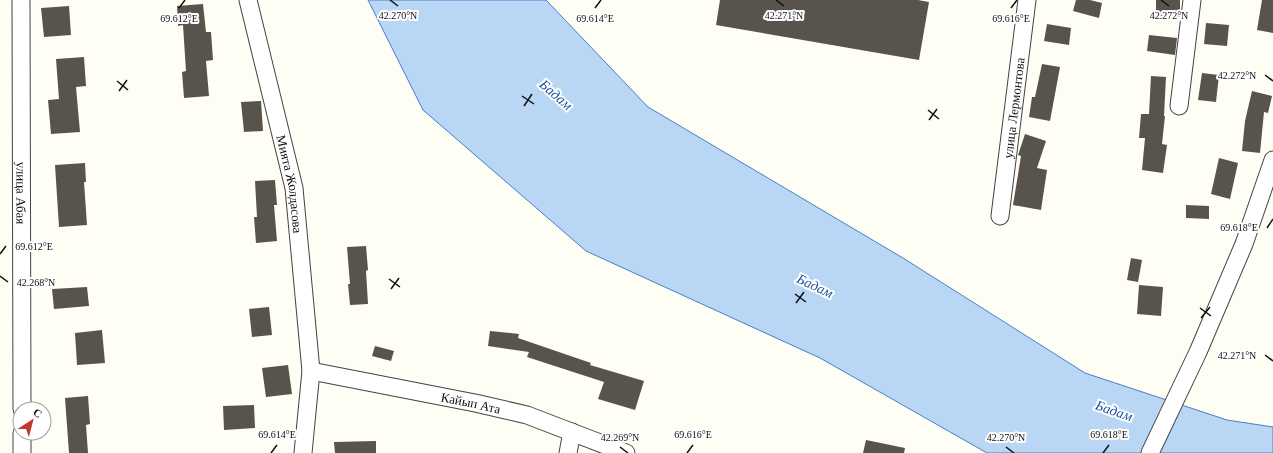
<svg xmlns="http://www.w3.org/2000/svg" width="1273" height="453" font-family="Georgia,serif">
	<style>
		.water { fill: #bad6f5; stroke: #4380ca }
		.building { fill: #59534d }
		.lines { fill: none; stroke-linecap: round; stroke-linejoin: round }
		.minor-casing { stroke: #434343; stroke-width: 19 }
		.minor { stroke: #fff; stroke-width: 17 }
		.ticks { fill: none; stroke: #101010; stroke-width: 1.5 }
		.labels { text-anchor: middle; dominant-baseline: central; stroke-width: 4; stroke-linejoin: round; paint-order: stroke }
		.street-label { font-size: 13px; fill: #101010; stroke: #fff }
		.water-label { font-size: 14px; font-style: italic; fill: #1b52a0; stroke: #fff }
		.ticks-label { font-size: 10px; text-anchor: middle; fill: #101010; stroke: #fff; stroke-width: 4; stroke-linejoin: round; paint-order: stroke }
	</style>
	<rect width="100%" height="100%" fill="#fffef4"/>
	<path class="water" d="M 368,0 L 546,0 L 648,107 L 903,258 L 1085,373 L 1227,420 L 1273,427 L 1273,453 L 987,453 L 820,358 L 586,251 L 423,110 Z"/>
	<path class="building" d="M 720,0 L 918,0 L 929,2 L 919,60 L 716,25 Z
		M 1076,0 L 1090,0 L 1102,3 L 1099,18 L 1073,11 Z
		M 1156,0 L 1180,0 L 1180,17 L 1156,16 Z
		M 1262,0 L 1273,0 L 1273,33 L 1257,30 Z
		M 203,4 L 206,32 L 211,32 L 213,60 L 206,61 L 209,96 L 184,98 L 182,72 L 186,71 L 183,25 L 178,26 L 177,6 Z
		M 69,6 L 71,35 L 44,37 L 41,8 Z
		M 1206,23 L 1229,25 L 1227,46 L 1204,44 Z
		M 1047,24 L 1071,28 L 1069,45 L 1044,41 Z
		M 1149,35 L 1177,38 L 1175,55 L 1147,51 Z
		M 84,57 L 86,86 L 76,87 L 80,132 L 51,134 L 48,100 L 59,99 L 56,59 Z
		M 1042,64 L 1060,67 L 1050,121 L 1029,117 L 1032,97 L 1035,97 Z
		M 1202,73 L 1219,75 L 1216,102 L 1198,100 Z
		M 1151,76 L 1166,77 L 1164,116 L 1165,116 L 1162,144 L 1167,145 L 1163,173 L 1142,170 L 1145,138 L 1139,138 L 1141,114 L 1149,114 Z
		M 1252,91 L 1272,96 L 1268,113 L 1264,112 L 1260,153 L 1242,151 L 1245,121 Z
		M 261,101 L 263,131 L 244,132 L 241,102 Z
		M 1025,134 L 1046,141 L 1037,168 L 1047,170 L 1041,210 L 1013,205 L 1021,156 L 1018,155 Z
		M 1219,158 L 1238,163 L 1230,199 L 1211,194 Z
		M 85,163 L 86,182 L 84,182 L 87,225 L 59,227 L 55,165 Z
		M 275,180 L 277,205 L 274,205 L 277,241 L 256,243 L 254,217 L 257,217 L 255,181 Z
		M 1186,205 L 1209,206 L 1209,219 L 1186,218 Z
		M 366,246 L 368,270 L 366,271 L 368,304 L 350,305 L 348,284 L 350,284 L 347,247 Z
		M 1131,258 L 1142,260 L 1138,282 L 1127,280 Z
		M 1139,285 L 1163,287 L 1161,316 L 1137,314 Z
		M 87,287 L 89,306 L 54,309 L 52,289 Z
		M 269,307 L 272,335 L 252,337 L 249,309 Z
		M 102,330 L 105,363 L 77,365 L 75,333 Z
		M 490,331 L 519,334 L 518,338 L 591,363 L 590,365 L 644,381 L 635,410 L 598,399 L 604,382 L 527,357 L 529,352 L 488,346 Z
		M 375,346 L 394,351 L 391,361 L 372,356 Z
		M 288,365 L 292,394 L 266,397 L 262,368 Z
		M 88,396 L 90,424 L 86,425 L 88,453 L 69,453 L 65,398 Z
		M 254,405 L 255,428 L 224,430 L 223,406 Z
		M 866,440 L 905,448 L 904,453 L 863,453 Z
		M 376,441 L 376,453 L 335,453 L 334,442 Z"/>
	<g class="lines">
		<defs>
			<g id="minor">
				<path id="s1" d="M 21,0 L 22,409"/>
				<path id="s2" d="M 248,0 L 294,188 L 311,371 L 303,453"/>
				<path d="M 1179,106 L 1192,0"/>
				<path id="s3" d="M 1000,216 L 1027,0"/>
				<path id="s4" d="M 311,371 L 475,403 L 527,415 L 626,453"/>
				<path d="M 22,433 L 22,453"/>
				<path d="M 568,453 L 572,432"/>
				<path d="M 1150,453 L 1198,352 L 1244,244 L 1273,160"/>
			</g>
		</defs>
		<use href="#minor" class="minor-casing"/>
		<use href="#minor" class="minor"/>
	</g>
	<path class="ticks" d="M 390,0 L 398,6M 776,0 L 784,6M 1161,0 L 1169,6M 179,8 L 185,0M 595,8 L 601,0M 1011,8 L 1017,0M 1265,75 L 1273,81M 117,81 L 128,90M 119,91 L 127,80M 522,96 L 534,104M 524,106 L 532,94M 928,110 L 939,119M 929,120 L 937,109M 1267,228 L 1273,219M 0,254 L 6,246M 0,276 L 8,282M 389,279 L 400,287M 391,289 L 399,278M 795,294 L 806,302M 796,303 L 804,292M 1200,308 L 1211,316M 1201,318 L 1210,307M 1265,355 L 1273,361M 620,447 L 628,453M 1006,447 L 1014,453M 271,453 L 277,445M 687,453 L 693,445M 1103,453 L 1109,445"/>
	<g class="labels">
		<g class="street-label">
			<text stroke="none"><textPath href="#s3" startOffset="109">улица Лермонтова</textPath></text>
			<text stroke="none"><textPath href="#s2" startOffset="189">Мията Жолдасова</textPath></text>
			<text stroke="none"><textPath href="#s1" startOffset="193">улица Абая</textPath></text>
			<text stroke="none"><textPath href="#s4" startOffset="163">Кайып Ата</textPath></text>
		</g>
		<g class="water-label">
			<text transform="translate(556 95) rotate(41)">Бадам</text>
			<text transform="translate(815 286) rotate(25)">Бадам</text>
			<text transform="translate(1114 411) rotate(19)">Бадам</text>
		</g>
	</g>
	<g class="ticks-label">
		<text x="398" y="19">42.270°N</text>
		<text x="784" y="19">42.271°N</text>
		<text x="1169" y="19">42.272°N</text>
		<text x="179" y="22">69.612°E</text>
		<text x="595" y="22">69.614°E</text>
		<text x="1011" y="22">69.616°E</text>
		<text x="1237" y="79">42.272°N</text>
		<text x="1239" y="231">69.618°E</text>
		<text x="34" y="250">69.612°E</text>
		<text x="36" y="286">42.268°N</text>
		<text x="1237" y="359">42.271°N</text>
		<text x="277" y="438">69.614°E</text>
		<text x="693" y="438">69.616°E</text>
		<text x="1109" y="438">69.618°E</text>
		<text x="620" y="441">42.269°N</text>
		<text x="1006" y="441">42.270°N</text>
	</g>
	<g transform="translate(32 421) rotate(36)"><circle r="19" fill="#ffffff" stroke="#9f9f9f"/>
	<path d="M0-3L7 15L0 10L-7 15Z" fill="#be3a2b"/>
	<text y="-6" font-size="11" font-weight="bold" text-anchor="middle" fill="#101010">С</text>
	</g>
</svg>
